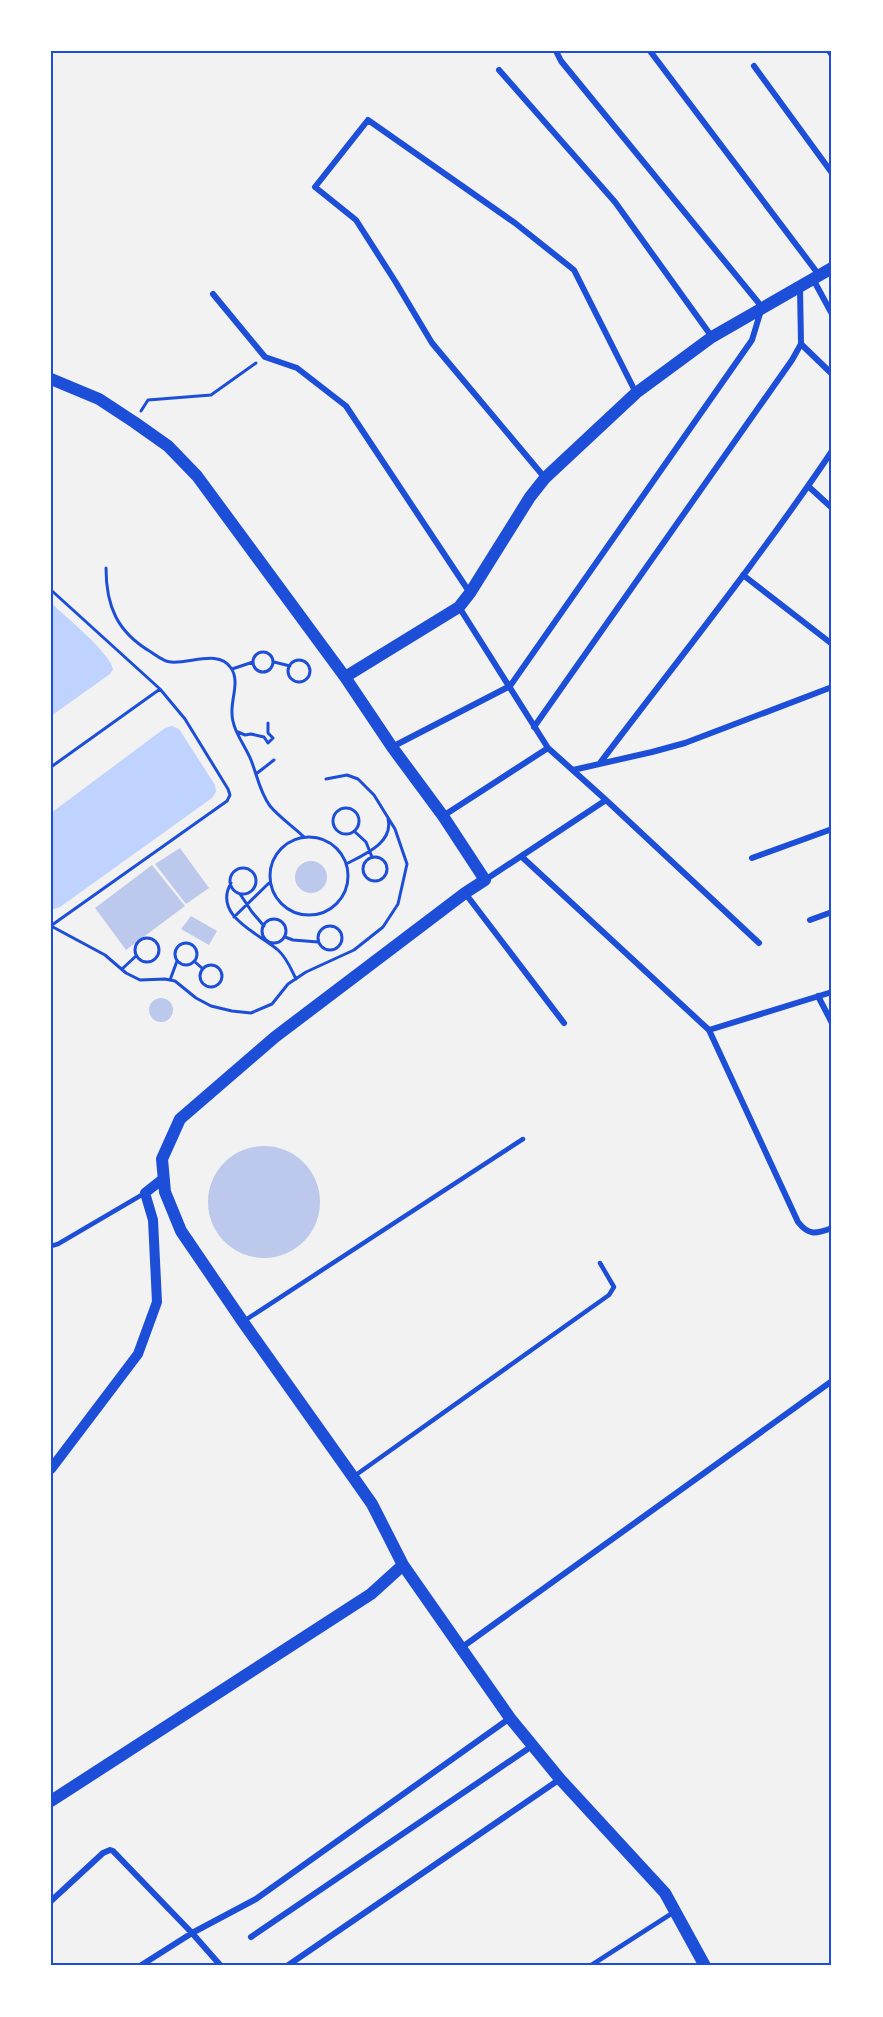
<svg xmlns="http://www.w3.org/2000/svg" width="883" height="2017" font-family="Lora,serif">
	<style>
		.water { fill: #bfd3fe }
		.building { fill: #bdc9ec }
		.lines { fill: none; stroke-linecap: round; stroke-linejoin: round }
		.path { stroke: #1d4ed8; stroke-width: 3 }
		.service { stroke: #1d4ed8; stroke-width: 4.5 }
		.minor { stroke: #1d4ed8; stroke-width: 6 }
		.tertiary { stroke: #1d4ed8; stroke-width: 10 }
		.secondary { stroke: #1d4ed8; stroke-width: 12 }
		.neatline { fill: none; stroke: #1d4ed8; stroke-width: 2 }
	</style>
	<rect width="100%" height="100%" fill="#f2f2f2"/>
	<path class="water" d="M 51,603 C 66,617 109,652 113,669 L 110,674 L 51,716 Z
		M 172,726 L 179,729 L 215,785 L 216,792 L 212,798 L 60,907 L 51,910 L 51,813 L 165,728 Z"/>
	<path class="building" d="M 180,848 L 209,888 L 186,904 L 155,864 Z
		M295 877a16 16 0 1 1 32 0a16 16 0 1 1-32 0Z
		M 152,865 L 185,906 L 126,950 L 95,908 Z
		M 191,916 L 217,931 L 209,945 L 181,929 Z
		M149 1010a12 12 0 1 1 24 0a12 12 0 1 1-24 0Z
		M208 1202a56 56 0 1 1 112 0a56 56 0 1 1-112 0Z"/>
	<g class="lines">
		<path class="path" d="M 141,411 L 148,400 L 211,395 L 256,363
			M 106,568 C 106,606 117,632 151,652 C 157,656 164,662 171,662 C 190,664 219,649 231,668 C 240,681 231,699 232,713 C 232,730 245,745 251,760 C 257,775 260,793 270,806 C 280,818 294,827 304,837
			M 51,590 L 160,689 L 185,719 L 228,789 L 230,795 L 227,801 L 52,925
			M253 662a10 10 0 1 1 20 0a10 10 0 1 1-20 0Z
			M288 671a11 11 0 1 1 22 0a11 11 0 1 1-22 0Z
			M 274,662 L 290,666
			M 232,669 L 253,662
			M 238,732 L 245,735 L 251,734 L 264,737 L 268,743 L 273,738 L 268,733 L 268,723
			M 51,767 L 160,689
			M 256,774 L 274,760
			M333 821a13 13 0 1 1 26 0a13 13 0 1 1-26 0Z
			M 354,831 L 366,842 L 372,857
			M270 876a39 39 0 1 1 78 0a39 39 0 1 1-78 0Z
			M363 869a12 12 0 1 1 24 0a12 12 0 1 1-24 0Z
			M 346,864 C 363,855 394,843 388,819
			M230 881a13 13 0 1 1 26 0a13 13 0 1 1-26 0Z
			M 231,883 C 212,916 260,934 278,950 C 287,958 291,969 296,979
			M 240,894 L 252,912 L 264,926
			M 234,917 L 269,883
			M262 931a12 12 0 1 1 24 0a12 12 0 1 1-24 0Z
			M318 938a12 12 0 1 1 24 0a12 12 0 1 1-24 0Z
			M 51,926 L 105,955 L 126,973 L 140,980 L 165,979 L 175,981 L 196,998 L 211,1006 L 232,1011 L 251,1013 L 272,1004 L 288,984 L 306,972 L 354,950 L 383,927 L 398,904 L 407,864 L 395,829 L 374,795 L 358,779 L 347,775 L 326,779
			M 285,937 L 293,940 L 318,942
			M135 950a12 12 0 1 1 24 0a12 12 0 1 1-24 0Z
			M175 954a11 11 0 1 1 22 0a11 11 0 1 1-22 0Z
			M 194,961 L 203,969
			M200 976a11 11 0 1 1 22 0a11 11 0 1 1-22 0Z
			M 122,969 L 136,956
			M 170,980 L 177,961"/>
		<path class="service" d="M 51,1246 L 58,1244 L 145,1193
			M 244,1321 L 523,1139
			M 353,1477 L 609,1295 L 614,1287 L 600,1263
			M 590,1966 L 674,1912"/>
		<path class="minor" d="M 650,51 L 819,275
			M 829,51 L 832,55
			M 754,66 L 832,173
			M 499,70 L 615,202 L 712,337
			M 813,279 L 832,314
			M 800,287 L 801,344 L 832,374
			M 213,294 L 265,357 L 297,368 L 346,406 L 470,593
			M 545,478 L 432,343 L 395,281 L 356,220 L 315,187 L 368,120 L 515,223 L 574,270 L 636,393
			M 808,486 L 832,508
			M 743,575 L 832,644
			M 459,607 L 548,748 L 606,800 L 759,943
			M 534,727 L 792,360 L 801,344
			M 392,747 L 510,686 L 752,340 L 762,307 L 561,61 L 556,51
			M 600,763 C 678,660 760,558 832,451
			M 573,770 L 652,752 L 685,743 L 832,687
			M 443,816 L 548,748
			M 522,857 L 709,1030 L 798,1222 C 809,1236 816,1234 832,1228
			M 752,858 L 832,829
			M 485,880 L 606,800
			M 465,893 L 564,1023
			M 810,920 L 832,912
			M 818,996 L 832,1023
			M 709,1030 L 832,992
			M 461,1648 L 832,1381
			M 51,1901 L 103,1853 L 110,1850 L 113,1851 L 192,1933 L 221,1966
			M 251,1937 L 532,1746
			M 140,1966 L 192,1933 L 256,1899 L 510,1718
			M 287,1966 L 560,1779"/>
		<path class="tertiary" d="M 51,1469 L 138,1354 L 157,1302 L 153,1220 L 145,1193 L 164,1178"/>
		<path class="secondary" d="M 51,379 L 99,399 L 134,422 L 168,446 L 197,476 L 345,677 L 392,747 L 443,816 L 485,880 L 465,893 L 275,1037 L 180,1119 L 162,1159 L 165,1192 L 181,1231 L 243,1322 L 353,1477 L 372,1504 L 403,1565 L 510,1718 L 560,1779 L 665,1893 L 705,1966
			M 345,677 L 459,607 L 470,593 L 530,497 L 545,478 L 636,393 L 712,337 L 832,268
			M 51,1801 L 371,1594 L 403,1565"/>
	</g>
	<rect width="883" height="2017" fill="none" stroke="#ffffff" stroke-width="105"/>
	<rect x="52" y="52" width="778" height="1912" class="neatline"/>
</svg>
